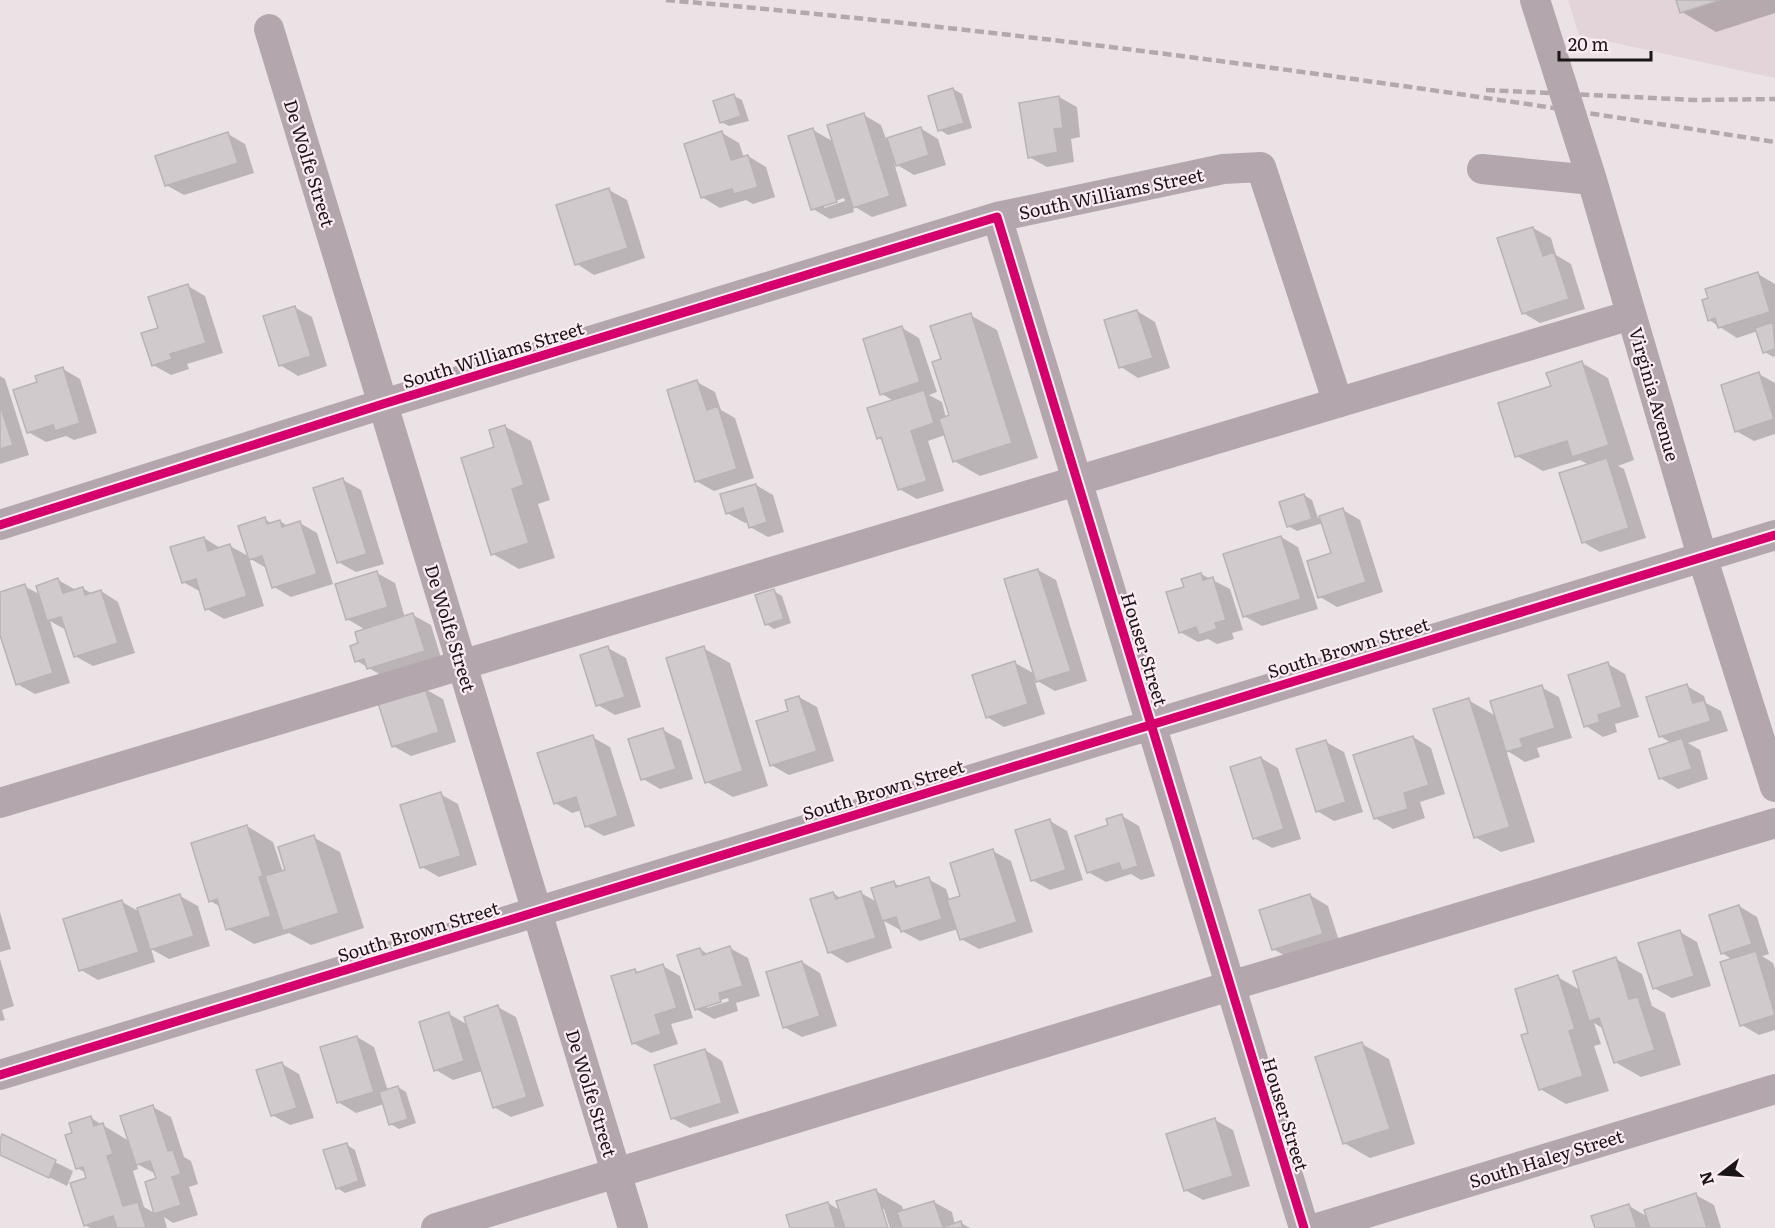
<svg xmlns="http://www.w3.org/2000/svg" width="1775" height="1228" font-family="Literata,serif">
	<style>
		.built { fill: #e3d4da }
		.shadow { fill: #0003; fill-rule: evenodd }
		.building { fill: #d1cacd; stroke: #b8b3b5; stroke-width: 1.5 }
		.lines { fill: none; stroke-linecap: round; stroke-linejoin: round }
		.minor { stroke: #b4a6ad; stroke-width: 30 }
		.rail { stroke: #b3a8ad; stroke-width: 4.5; stroke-dasharray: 9 4.5; stroke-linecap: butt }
		.cycleway-casing { stroke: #fbebf2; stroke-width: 13 }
		.cycleway { stroke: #d6006c; stroke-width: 9 }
		.labels { text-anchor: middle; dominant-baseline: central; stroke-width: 4.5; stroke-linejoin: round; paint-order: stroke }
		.street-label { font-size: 18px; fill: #1a1517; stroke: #fbebf2 }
	</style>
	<rect width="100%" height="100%" fill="#eae2e5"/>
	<path class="built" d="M 1568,0 L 1775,0 L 1775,78 L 1579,35 Z"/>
	<path class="shadow" d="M 1678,0 L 1775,0 L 1775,13 L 1716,32 L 1682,12 Z
		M 953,89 L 962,94 L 972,128 L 948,135 L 940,130 Z
		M 734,96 L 742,100 L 749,121 L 729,126 L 721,122 Z
		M 1059,97 L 1077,107 L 1080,137 L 1071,139 L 1074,162 L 1047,167 L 1029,157 Z
		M 864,115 L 881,125 L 886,139 L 920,128 L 938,139 L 946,165 L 914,175 L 894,163 L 907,206 L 872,217 L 852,205 L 854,212 L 830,219 L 813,209 L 813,130 L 834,142 ZM 844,198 L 845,201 L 824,208 L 824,205 Z
		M 722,133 L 739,143 L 744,158 L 748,156 L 766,167 L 775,197 L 753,204 L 746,200 L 720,208 L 702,197 Z
		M 228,134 L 245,144 L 254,173 L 184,195 L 166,185 Z
		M 609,190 L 627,200 L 645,258 L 594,275 L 577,264 Z
		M 1533,228 L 1551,238 L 1556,255 L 1571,264 L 1585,309 L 1540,323 L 1523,313 Z
		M 1758,274 L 1775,284 L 1775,356 L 1773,357 L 1765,352 L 1758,331 L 1737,338 L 1709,320 Z
		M 188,286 L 205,296 L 223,353 L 187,364 L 189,369 L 171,375 L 153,365 L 160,329 Z
		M 294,307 L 312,317 L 327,366 L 298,376 L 280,365 Z
		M 1137,311 L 1155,322 L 1170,368 L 1138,378 L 1121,367 Z
		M 970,315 L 997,330 L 1038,458 L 980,476 L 954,461 L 945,435 L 928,441 L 944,491 L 917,499 L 899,489 L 884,441 L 878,438 L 894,401 L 882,394 L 902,328 L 919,338 L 937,392 L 929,395 L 942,402 L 946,418 L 951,416 L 943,360 Z
		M 1582,363 L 1608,378 L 1634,460 L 1618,466 L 1624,469 L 1646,538 L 1600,552 L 1583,542 L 1589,465 L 1580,460 L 1543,471 L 1517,456 L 1553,387 Z
		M 63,369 L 80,379 L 97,433 L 74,440 L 66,436 L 46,442 L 28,432 L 39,383 Z
		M 1759,374 L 1775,383 L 1775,434 L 1754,441 L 1736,431 Z
		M 0,376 L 5,379 L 29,455 L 0,464 Z
		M 697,382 L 715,392 L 721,410 L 735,418 L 754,478 L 714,491 L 696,481 Z
		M 504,426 L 531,441 L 550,500 L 538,504 L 555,558 L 519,569 L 493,554 L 496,448 Z
		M 343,480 L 361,490 L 384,564 L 356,572 L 338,562 Z
		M 756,485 L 773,495 L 784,532 L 768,537 L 750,527 L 749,522 L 745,523 L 727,513 Z
		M 1304,495 L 1312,500 L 1318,518 L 1343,510 L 1360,520 L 1383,592 L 1337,607 L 1320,597 L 1333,554 L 1323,523 L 1297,531 L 1288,526 Z
		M 265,519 L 272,524 L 280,521 L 289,527 L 300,523 L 317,533 L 333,584 L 291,597 L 274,587 L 268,569 L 249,558 L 264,606 L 224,619 L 207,609 L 201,592 L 183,582 L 204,538 L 222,549 L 230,546 L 250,557 Z
		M 1281,537 L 1298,547 L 1318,609 L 1262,626 L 1244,616 Z
		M 1038,570 L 1056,580 L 1087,681 L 1055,691 L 1034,679 L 1045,714 L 1004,727 L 987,717 L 1015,663 L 1035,674 Z
		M 377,573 L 395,583 L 405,618 L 413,615 L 431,625 L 442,661 L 386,678 L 357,661 L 360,644 L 366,630 L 347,619 Z
		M 1201,574 L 1230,589 L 1243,630 L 1232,633 L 1234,639 L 1217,644 L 1208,639 L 1198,642 L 1180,632 L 1186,588 Z
		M 58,580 L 76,590 L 82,588 L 93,594 L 101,591 L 118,602 L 135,653 L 93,666 L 75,656 L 66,630 L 50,621 L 70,683 L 35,694 L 17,684 L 0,630 L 0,593 L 24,586 L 41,595 Z
		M 774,591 L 782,596 L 791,623 L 774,629 L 766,624 Z
		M 608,648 L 626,658 L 641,707 L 615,715 L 598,705 Z
		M 703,648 L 730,663 L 768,786 L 733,797 L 707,782 Z
		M 1608,664 L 1625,674 L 1639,717 L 1615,724 L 1617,732 L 1603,737 L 1586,726 Z
		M 1687,686 L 1704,696 L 1706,703 L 1721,711 L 1728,731 L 1688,743 L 1700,750 L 1708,779 L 1678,789 L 1660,778 L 1671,743 L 1660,736 Z
		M 1541,687 L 1559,697 L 1572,738 L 1537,748 L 1540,757 L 1525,762 L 1506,750 L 1535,842 L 1501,852 L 1475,837 L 1468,700 L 1496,716 Z
		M 425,689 L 443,699 L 456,742 L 411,756 L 393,746 Z
		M 799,697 L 817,707 L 834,761 L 789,775 L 771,765 L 790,712 Z
		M 663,730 L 681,740 L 693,779 L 660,789 L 643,779 Z
		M 592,737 L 610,747 L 635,826 L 604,836 L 586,826 L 582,810 L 572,813 L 555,803 Z
		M 1413,737 L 1431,748 L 1445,794 L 1420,802 L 1425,818 L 1393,829 L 1375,818 Z
		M 1326,742 L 1344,752 L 1363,812 L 1334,821 L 1317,811 Z
		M 1261,758 L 1278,768 L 1301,839 L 1272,848 L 1254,838 Z
		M 440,794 L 458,804 L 477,865 L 439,877 L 422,867 Z
		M 1122,816 L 1139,826 L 1155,876 L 1141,880 L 1131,874 L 1106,882 L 1088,872 L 1110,826 Z
		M 1050,821 L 1067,831 L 1083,880 L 1050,890 L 1032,880 Z
		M 247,826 L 273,842 L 283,872 L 313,837 L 340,852 L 364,928 L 311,945 L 289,933 L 254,944 L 228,929 L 221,907 L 210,901 Z
		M 993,851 L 1011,861 L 1033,932 L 979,949 L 961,939 L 958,929 L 920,941 L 884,921 L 892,948 L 847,963 L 829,952 L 833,893 L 842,899 L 861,893 L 877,902 L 894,883 L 901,887 L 928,879 L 946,889 L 950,901 L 962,897 Z
		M 1310,895 L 1328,906 L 1340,944 L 1291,959 L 1273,949 Z
		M 180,896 L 198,906 L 210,946 L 169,959 L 151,949 L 155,962 L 98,980 L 81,970 L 122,902 L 140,912 Z
		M 1739,906 L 1757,917 L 1769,954 L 1762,956 L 1773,963 L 1775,969 L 1775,1030 L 1759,1035 L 1742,1025 L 1733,960 L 1722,953 Z
		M 0,912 L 11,949 L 0,952 Z
		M 1680,932 L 1697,942 L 1711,986 L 1672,998 L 1654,988 Z
		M 730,948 L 748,958 L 760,996 L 736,1003 L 738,1011 L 714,1019 L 696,1009 L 700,949 L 709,955 ZM 728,998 L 729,1001 L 707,1008 L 707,1004 Z
		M 0,959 L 14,1006 L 2,1010 L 5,1020 L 0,1021 Z
		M 1616,959 L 1642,974 L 1652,1006 L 1665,1013 L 1681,1065 L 1641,1077 L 1615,1062 L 1604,1029 L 1594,1023 L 1601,1044 L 1594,1046 L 1609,1091 L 1566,1104 L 1540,1089 L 1530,1034 L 1558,977 L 1580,990 Z
		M 802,962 L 820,973 L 837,1026 L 802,1037 L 784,1027 Z
		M 663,966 L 680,976 L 693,1018 L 671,1024 L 678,1044 L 651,1053 L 633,1043 L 635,970 L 640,973 Z
		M 498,1007 L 516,1017 L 544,1106 L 511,1117 L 494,1107 L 482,1071 L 453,1080 L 436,1070 L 449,1014 L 468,1025 Z
		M 357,1037 L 374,1047 L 388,1091 L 398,1087 L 406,1092 L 416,1123 L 399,1129 L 391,1124 L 384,1104 L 356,1113 L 338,1102 Z
		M 1362,1044 L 1389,1059 L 1415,1144 L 1370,1158 L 1344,1143 Z
		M 705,1050 L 722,1061 L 739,1113 L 690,1128 L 672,1118 Z
		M 282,1064 L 299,1074 L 314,1118 L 290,1125 L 272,1115 Z
		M 153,1107 L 171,1117 L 184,1157 L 191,1161 L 198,1184 L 189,1187 L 198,1215 L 173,1223 L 164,1217 L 167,1228 L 90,1228 L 85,1225 L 88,1179 L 86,1173 L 77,1168 L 74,1134 L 91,1118 L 129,1141 ZM 137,1164 L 156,1174 L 158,1179 L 146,1183 L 156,1214 L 144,1207 L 133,1171 L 138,1169 Z
		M 1215,1120 L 1233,1130 L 1250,1186 L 1203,1200 L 1185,1190 Z
		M 3,1136 L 73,1171 L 67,1186 L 0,1153 L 0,1143 Z
		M 347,1145 L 355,1150 L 366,1186 L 345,1193 L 337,1188 Z
		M 876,1191 L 902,1206 L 904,1212 L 934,1202 L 952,1212 L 955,1225 L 961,1223 L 970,1228 L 890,1228 L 884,1209 L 881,1209 L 887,1228 L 791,1228 L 828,1203 L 841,1211 Z
		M 1696,1195 L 1714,1205 L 1721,1228 L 1596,1228 L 1629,1206 L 1648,1217 Z"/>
	<path class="building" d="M 1676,0 L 1721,0 L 1680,13 Z
		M 953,88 L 964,123 L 938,131 L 928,96 Z
		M 734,94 L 741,116 L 720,123 L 713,101 Z
		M 1059,96 L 1063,128 L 1054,129 L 1058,152 L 1028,158 L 1019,103 Z
		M 864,113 L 890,196 L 853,208 L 827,125 Z
		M 921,127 L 929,155 L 896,166 L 887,138 Z
		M 813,128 L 837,202 L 811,210 L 788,136 Z
		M 722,131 L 731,160 L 748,155 L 758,187 L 734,194 L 732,189 L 701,198 L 684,144 Z
		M 228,132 L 238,163 L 165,186 L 155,156 Z
		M 609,188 L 628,248 L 575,265 L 556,205 Z
		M 1533,227 L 1543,256 L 1554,252 L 1569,299 L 1522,314 L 1497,238 Z
		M 1758,272 L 1770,312 L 1718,328 L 1715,318 L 1708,321 L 1702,300 L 1708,298 L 1705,289 Z
		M 188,284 L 206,343 L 170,354 L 172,359 L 152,366 L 141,333 L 158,328 L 148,297 Z
		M 295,306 L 311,356 L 279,366 L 263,316 Z
		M 1137,310 L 1153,358 L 1119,368 L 1104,320 Z
		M 971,313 L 1012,443 L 953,462 L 939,419 L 949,415 L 932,362 L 941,359 L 930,326 Z
		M 1773,322 L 1775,349 L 1763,353 L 1755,328 Z
		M 902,326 L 920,382 L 880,395 L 863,339 Z
		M 1582,361 L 1609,445 L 1572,457 L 1567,441 L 1515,457 L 1498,403 L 1551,386 L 1546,373 Z
		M 63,367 L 80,423 L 55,431 L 53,425 L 27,433 L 13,390 L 37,382 L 35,376 Z
		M 1759,372 L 1774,419 L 1735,432 L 1721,385 Z
		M 697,380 L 707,410 L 718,406 L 737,469 L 695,482 L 667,390 Z
		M 924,390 L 934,423 L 911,431 L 927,481 L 898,490 L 881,437 L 877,439 L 867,408 Z
		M 0,405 L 13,445 L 0,449 Z
		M 505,425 L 524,485 L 512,489 L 529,543 L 491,555 L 461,458 L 494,447 L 489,430 Z
		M 1607,458 L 1629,528 L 1582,543 L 1559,473 Z
		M 343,478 L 367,554 L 337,563 L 313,488 Z
		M 756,484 L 767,522 L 749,528 L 743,508 L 726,514 L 720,494 Z
		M 1304,494 L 1312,519 L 1287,527 L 1279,502 Z
		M 1343,508 L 1366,582 L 1318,598 L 1307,561 L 1331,553 L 1319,516 Z
		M 265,517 L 267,524 L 280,520 L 282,527 L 300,521 L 317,574 L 272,588 L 262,556 L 249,560 L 238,526 Z
		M 1281,536 L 1301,599 L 1243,617 L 1223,554 Z
		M 204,537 L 208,551 L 230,544 L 247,596 L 205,610 L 196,579 L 182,583 L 170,547 Z
		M 1038,569 L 1071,671 L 1036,682 L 1004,579 Z
		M 377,571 L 388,607 L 346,620 L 335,584 Z
		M 1201,573 L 1203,580 L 1213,577 L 1226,620 L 1215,623 L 1217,629 L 1199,635 L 1196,627 L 1179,633 L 1166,592 L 1184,587 L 1181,579 Z
		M 58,578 L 63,593 L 83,587 L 85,595 L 101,590 L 118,643 L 74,657 L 61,617 L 47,621 L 36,586 Z
		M 25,584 L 53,673 L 16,685 L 0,635 L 0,592 Z
		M 774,589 L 784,619 L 765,625 L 755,595 Z
		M 413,613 L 425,651 L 367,669 L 364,659 L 355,662 L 350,646 L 358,643 L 355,632 Z
		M 608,646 L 625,697 L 596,706 L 580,655 Z
		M 704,646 L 743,771 L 705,783 L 666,658 Z
		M 1015,661 L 1028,704 L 986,718 L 972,675 Z
		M 1608,662 L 1622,707 L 1598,715 L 1600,722 L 1584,727 L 1568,675 Z
		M 1687,684 L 1693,703 L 1704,700 L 1711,721 L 1659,737 L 1646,697 Z
		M 1542,685 L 1555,728 L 1520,739 L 1523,747 L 1506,752 L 1490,701 Z
		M 425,688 L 439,732 L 392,747 L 378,703 Z
		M 799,696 L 817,751 L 770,766 L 756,721 L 788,711 L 785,700 Z
		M 1469,698 L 1510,827 L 1474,838 L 1433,709 Z
		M 663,728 L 676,769 L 641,780 L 628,739 Z
		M 593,735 L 618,816 L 585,827 L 576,797 L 554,804 L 537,753 Z
		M 1413,736 L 1429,785 L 1404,793 L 1408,809 L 1374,819 L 1353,755 Z
		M 1682,738 L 1692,769 L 1659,779 L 1649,749 Z
		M 1326,740 L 1346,802 L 1316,812 L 1296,749 Z
		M 1261,757 L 1284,829 L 1253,839 L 1230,767 Z
		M 441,792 L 461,856 L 420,868 L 400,805 Z
		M 1122,814 L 1138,866 L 1122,871 L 1119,863 L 1087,873 L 1075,836 L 1108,825 L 1106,819 Z
		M 1050,819 L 1066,870 L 1031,881 L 1015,830 Z
		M 247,825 L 263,876 L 259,877 L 271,916 L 226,930 L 217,899 L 209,902 L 191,843 Z
		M 314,835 L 339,913 L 283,931 L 265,876 L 285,870 L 278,847 Z
		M 993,849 L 1017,922 L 960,940 L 947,900 L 960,896 L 950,863 Z
		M 929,877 L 942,919 L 901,932 L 896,917 L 882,921 L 871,888 L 894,881 L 896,887 Z
		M 861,891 L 876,938 L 828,953 L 810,899 L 833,892 L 836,899 Z
		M 180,894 L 194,936 L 150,950 L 137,908 Z
		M 1310,894 L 1323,934 L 1272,950 L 1259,910 Z
		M 122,900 L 139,952 L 79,971 L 63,919 Z
		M 1739,905 L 1752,944 L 1721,954 L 1709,915 Z
		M 1680,930 L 1694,976 L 1653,989 L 1638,943 Z
		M 730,946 L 743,986 L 719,993 L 721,1002 L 695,1010 L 677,955 L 700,948 L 703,955 Z
		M 1756,951 L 1775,1015 L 1740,1026 L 1720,962 Z
		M 1616,957 L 1629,999 L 1638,997 L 1655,1050 L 1614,1063 L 1599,1018 L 1589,1021 L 1573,971 Z
		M 802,961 L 820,1016 L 783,1028 L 766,972 Z
		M 663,964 L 677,1008 L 655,1015 L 661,1034 L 632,1044 L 611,976 L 635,969 L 636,973 Z
		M 1558,975 L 1575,1029 L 1569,1031 L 1583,1076 L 1539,1090 L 1521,1035 L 1528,1033 L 1515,989 Z
		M 498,1005 L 527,1097 L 493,1108 L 464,1017 Z
		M 449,1012 L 464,1061 L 434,1071 L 419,1022 Z
		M 357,1036 L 374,1092 L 337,1103 L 320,1047 Z
		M 1362,1042 L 1390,1129 L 1343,1144 L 1315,1057 Z
		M 705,1049 L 722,1103 L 671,1119 L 654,1065 Z
		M 282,1062 L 297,1108 L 271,1116 L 256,1070 Z
		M 398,1086 L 408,1119 L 389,1125 L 379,1092 Z
		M 153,1105 L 168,1151 L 173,1150 L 181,1174 L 172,1177 L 181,1205 L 154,1214 L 145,1182 L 156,1178 L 150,1161 L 136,1165 L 120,1116 Z
		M 91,1116 L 94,1126 L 103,1123 L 113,1154 L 107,1156 L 123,1206 L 138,1202 L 146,1228 L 117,1228 L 113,1216 L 84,1226 L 70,1183 L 86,1178 L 83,1167 L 76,1169 L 65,1135 L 72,1133 L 69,1123 Z
		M 1215,1118 L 1233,1176 L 1184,1191 L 1166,1134 Z
		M 2,1134 L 56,1160 L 49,1178 L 0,1155 L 0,1140 Z
		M 347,1143 L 359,1181 L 336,1189 L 323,1150 Z
		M 876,1189 L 888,1228 L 845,1228 L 836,1201 Z
		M 1696,1193 L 1707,1228 L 1650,1228 L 1644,1210 Z
		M 934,1201 L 943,1227 L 961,1221 L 963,1228 L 902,1228 L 897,1212 Z
		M 828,1202 L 836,1228 L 790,1228 L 786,1215 Z
		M 1629,1204 L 1637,1228 L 1595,1228 L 1591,1216 Z"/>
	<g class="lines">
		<path class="minor" d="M 1535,0 L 1592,180 L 1702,556 L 1775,787
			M 269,29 L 633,1228
			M 1482,169 L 1592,180
			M 997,217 L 1304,1228
			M 0,525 L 383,404 L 997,217 L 1223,169 L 1261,167 L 1338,403
			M 0,803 L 1631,315
			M 0,1075 L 1775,535
			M 436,1228 L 1230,986 L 1775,823
			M 1317,1228 L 1775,1089"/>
		<path class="rail" d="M 666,0 C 1038,32 1407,84 1775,142
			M 1486,90 L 1695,100 L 1775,99"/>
		<defs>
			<path id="cycleway" d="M 0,525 L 383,404 L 997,217 L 1304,1228
				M 0,1075 L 1775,535"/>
		</defs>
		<use href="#cycleway" class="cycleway-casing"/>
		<use href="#cycleway" class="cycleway"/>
	</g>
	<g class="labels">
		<g class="street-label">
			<text transform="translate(310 163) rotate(73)">De Wolfe Street</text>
			<text transform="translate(1111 193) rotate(-12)">South Williams Street</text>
			<text transform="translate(493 354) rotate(-17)">South Williams Street</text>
			<text transform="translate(1655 394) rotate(74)">Virginia Avenue</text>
			<text transform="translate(451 628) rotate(73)">De Wolfe Street</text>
			<text transform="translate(1348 647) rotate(-17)">South Brown Street</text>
			<text transform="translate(1145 649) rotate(73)">Houser Street</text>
			<text transform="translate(883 789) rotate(-17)">South Brown Street</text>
			<text transform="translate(418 931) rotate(-17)">South Brown Street</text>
			<text transform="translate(592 1093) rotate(73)">De Wolfe Street</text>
			<text transform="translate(1286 1114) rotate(73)">Houser Street</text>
			<text transform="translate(1546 1158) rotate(-17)">South Haley Street</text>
		</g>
	</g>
	<g transform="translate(1721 1174) rotate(253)" stroke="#fbebf2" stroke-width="4.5" paint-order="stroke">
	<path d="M0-4.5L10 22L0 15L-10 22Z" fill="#1a1517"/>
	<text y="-9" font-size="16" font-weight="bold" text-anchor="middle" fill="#1a1517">N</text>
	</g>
	<path d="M1559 51v9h92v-9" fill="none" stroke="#1a1517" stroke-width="3"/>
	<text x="1568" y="51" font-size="18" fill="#1a1517" stroke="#fbebf2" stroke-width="4.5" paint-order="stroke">20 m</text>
</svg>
